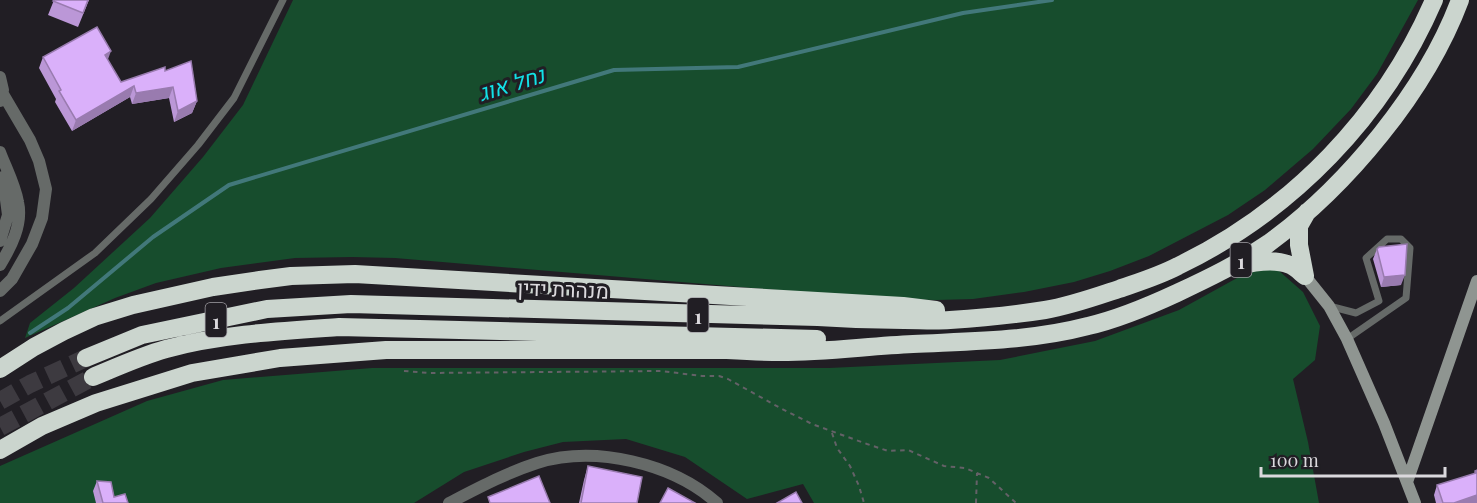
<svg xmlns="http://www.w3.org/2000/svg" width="1477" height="503" font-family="'Playfair Display',Heebo,serif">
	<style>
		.green { fill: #174d2d }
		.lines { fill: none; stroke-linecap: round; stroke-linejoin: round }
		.stream { stroke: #42787a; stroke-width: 4 }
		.highway-tunnel { stroke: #3d3a40; stroke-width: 18; stroke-dasharray: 18 9; stroke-linecap: butt }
		.path { stroke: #646167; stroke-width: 2; stroke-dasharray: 4.5 4.5; stroke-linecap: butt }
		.lane { stroke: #666a68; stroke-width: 7 }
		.street { stroke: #666a68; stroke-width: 12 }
		.secondary { stroke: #8f9591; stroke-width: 12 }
		.highway { stroke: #cbd5ce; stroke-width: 18 }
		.wall { fill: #bb97d7 }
		.shaded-wall { fill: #997baf }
		.building { fill: #dab0fa; stroke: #997baf; stroke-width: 1.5 }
		.labels { text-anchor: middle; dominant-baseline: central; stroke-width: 6; stroke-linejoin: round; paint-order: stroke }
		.shield { fill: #211e24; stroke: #a3a1a6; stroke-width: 1.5 }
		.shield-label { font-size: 20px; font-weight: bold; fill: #dbd9dd }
		.street-label { font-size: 21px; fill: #dbd9dd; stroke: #211e24 }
		.water-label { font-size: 22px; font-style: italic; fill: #12e2e7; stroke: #211e24 }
	</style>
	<rect width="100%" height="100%" fill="#211e24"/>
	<path class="green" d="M 293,0 L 1418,0 L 1377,74 L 1351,109 L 1313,149 L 1265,190 L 1228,215 L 1149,256 L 1110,271 L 1074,282 L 1024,292 L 973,299 L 937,300 L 884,299 L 395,258 L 352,257 L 295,258 L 221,268 L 156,283 L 115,298 L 25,338 L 30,323 L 74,288 L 150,218 L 203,157 L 243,105 Z
		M 1257,267 L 1278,270 L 1303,292 L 1320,326 L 1315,360 L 1293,379 L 1308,442 L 1319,503 L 814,503 L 803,484 L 747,499 L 685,457 L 626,439 L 563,442 L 524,452 L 464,472 L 414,503 L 0,503 L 0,466 L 147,401 L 223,380 L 372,368 L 829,368 L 1000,360 L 1095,341 L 1179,310 Z"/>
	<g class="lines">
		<path class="stream" d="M 30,333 L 68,308 L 153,237 L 229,185 L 614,70 L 738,67 L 963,13 L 1052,0"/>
		<path class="highway-tunnel" d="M 0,401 L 30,384 L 86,358
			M 0,427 L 93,377"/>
		<path class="path" d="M 404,371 L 429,373 L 661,371 L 702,376 L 719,376 L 728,379 L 782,409 L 812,424 L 867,444 L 888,451 L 908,450 L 944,466 L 965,468 L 989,478 L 1016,503
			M 832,433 L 837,448 L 850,466 L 859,486 L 864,503
			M 976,503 L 977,473"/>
		<path class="lane" d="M 1329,306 L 1356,313 L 1379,301 L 1366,258 L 1387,239 L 1401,239 L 1410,248 L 1406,298 L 1347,339
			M 0,321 L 95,253 L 151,199 L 198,145 L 234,98 L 283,0"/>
		<path class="street" d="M 0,77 L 3,90 L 0,101
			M 0,152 C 6,168 15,185 18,202 C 23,224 11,247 0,265
			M 0,241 L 8,215 L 3,177
			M 0,291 L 12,279 L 32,244 L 42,218 L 46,189 L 39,161 L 30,140 L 3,94
			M 449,503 C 478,488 506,473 537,463 C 595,445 672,463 717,503"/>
		<path class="secondary" d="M 1305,276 L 1329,306 L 1347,339 L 1384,423 L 1415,503
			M 1407,482 L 1477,281"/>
		<path class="highway" d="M 1238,266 C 1254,262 1274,258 1290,265 C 1295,267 1301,273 1305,276
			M 1305,276 L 1299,245 L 1299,226 L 1307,212
			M 86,358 L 142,335 L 267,309 L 351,304 L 818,317 C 847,319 875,320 904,320 C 919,320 935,321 950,320 C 981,318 1013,315 1045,310 C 1070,306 1095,297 1119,289 C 1139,282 1159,276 1178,266 C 1292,211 1384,116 1434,0
			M 0,369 L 34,347 L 64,331 L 94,317 L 133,305 L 213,287 L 260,280 L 291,276 L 355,274 L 903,306 L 936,310
			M 93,377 C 117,367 141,356 166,349 C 222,334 281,331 339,327 L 817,339
			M 0,450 L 42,426 L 96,403 L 192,373 L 280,358 L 386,350 L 727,350 C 745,351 763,352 781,352 C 825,352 869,346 913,344 C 972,341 1031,341 1088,326 C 1119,319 1149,306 1177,293 C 1209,278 1240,263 1269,243 C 1347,186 1426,91 1460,0"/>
	</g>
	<path class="wall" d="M 54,0 L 89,0 L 78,27 L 48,15 Z
		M 43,57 L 108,60 L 121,82 L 165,71 L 197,101 L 192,113 L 174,122 L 169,98 L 132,104 L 130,97 L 72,131 L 55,102 L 56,99 L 39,68 Z
		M 1377,249 L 1401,285 L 1381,287 L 1373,259 Z
		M 588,466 L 637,503 L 579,503 L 584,480 Z
		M 1477,470 L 1477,503 L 1436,503 L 1434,495 L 1437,485 L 1474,474 L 1475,471 Z
		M 97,481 L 114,497 L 128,503 L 96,503 L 93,491 Z"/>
	<path class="shaded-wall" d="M 111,51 L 107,62 L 105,55 Z
		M 134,86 L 130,97 L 72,131 L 76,120 Z
		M 173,87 L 169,98 L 132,104 L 136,93 Z
		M 197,101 L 192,113 L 174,122 L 178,111 Z
		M 1405,275 L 1401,285 L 1381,287 L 1384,277 Z
		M 1477,495 L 1477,503 L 1454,503 Z"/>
	<path class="building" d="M 54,0 L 88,0 L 83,13 L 53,1 Z
		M 97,27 L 111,51 L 105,55 L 121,82 L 165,67 L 165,71 L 191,61 L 197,101 L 178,111 L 173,87 L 136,93 L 134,86 L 76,120 L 59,91 L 61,90 L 43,57 Z
		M 1407,244 L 1405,275 L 1384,277 L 1377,249 L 1379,247 Z
		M 588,466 L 642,477 L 637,503 L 581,503 Z
		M 1477,470 L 1477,495 L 1454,503 L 1443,503 L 1437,485 L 1476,473 L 1475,471 Z
		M 539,476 L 550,503 L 490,503 L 488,497 Z
		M 97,481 L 111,482 L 114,497 L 125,494 L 128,503 L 103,503 Z
		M 668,488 L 695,503 L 660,503 Z
		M 796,492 L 802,503 L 777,503 Z"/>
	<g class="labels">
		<g class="shield">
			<rect x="1230.5" y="243" width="21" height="34" rx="4.5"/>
			<rect x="687.5" y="298" width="21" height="34" rx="4.5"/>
			<rect x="205.5" y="303" width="21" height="34" rx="4.5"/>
		</g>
		<g class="shield-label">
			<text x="1241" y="260">1</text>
			<text x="698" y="315">1</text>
			<text x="216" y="320">1</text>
		</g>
		<g class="street-label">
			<text transform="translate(563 288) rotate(2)">מנהרת ידין</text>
		</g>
		<g class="water-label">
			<text transform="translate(511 83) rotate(-17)">נחל אוג</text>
		</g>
	</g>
	<path d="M1261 467v9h184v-9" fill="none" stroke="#dbd9dd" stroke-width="3"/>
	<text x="1270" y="467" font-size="18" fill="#dbd9dd" stroke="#211e24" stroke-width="4.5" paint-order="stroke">100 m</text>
</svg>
